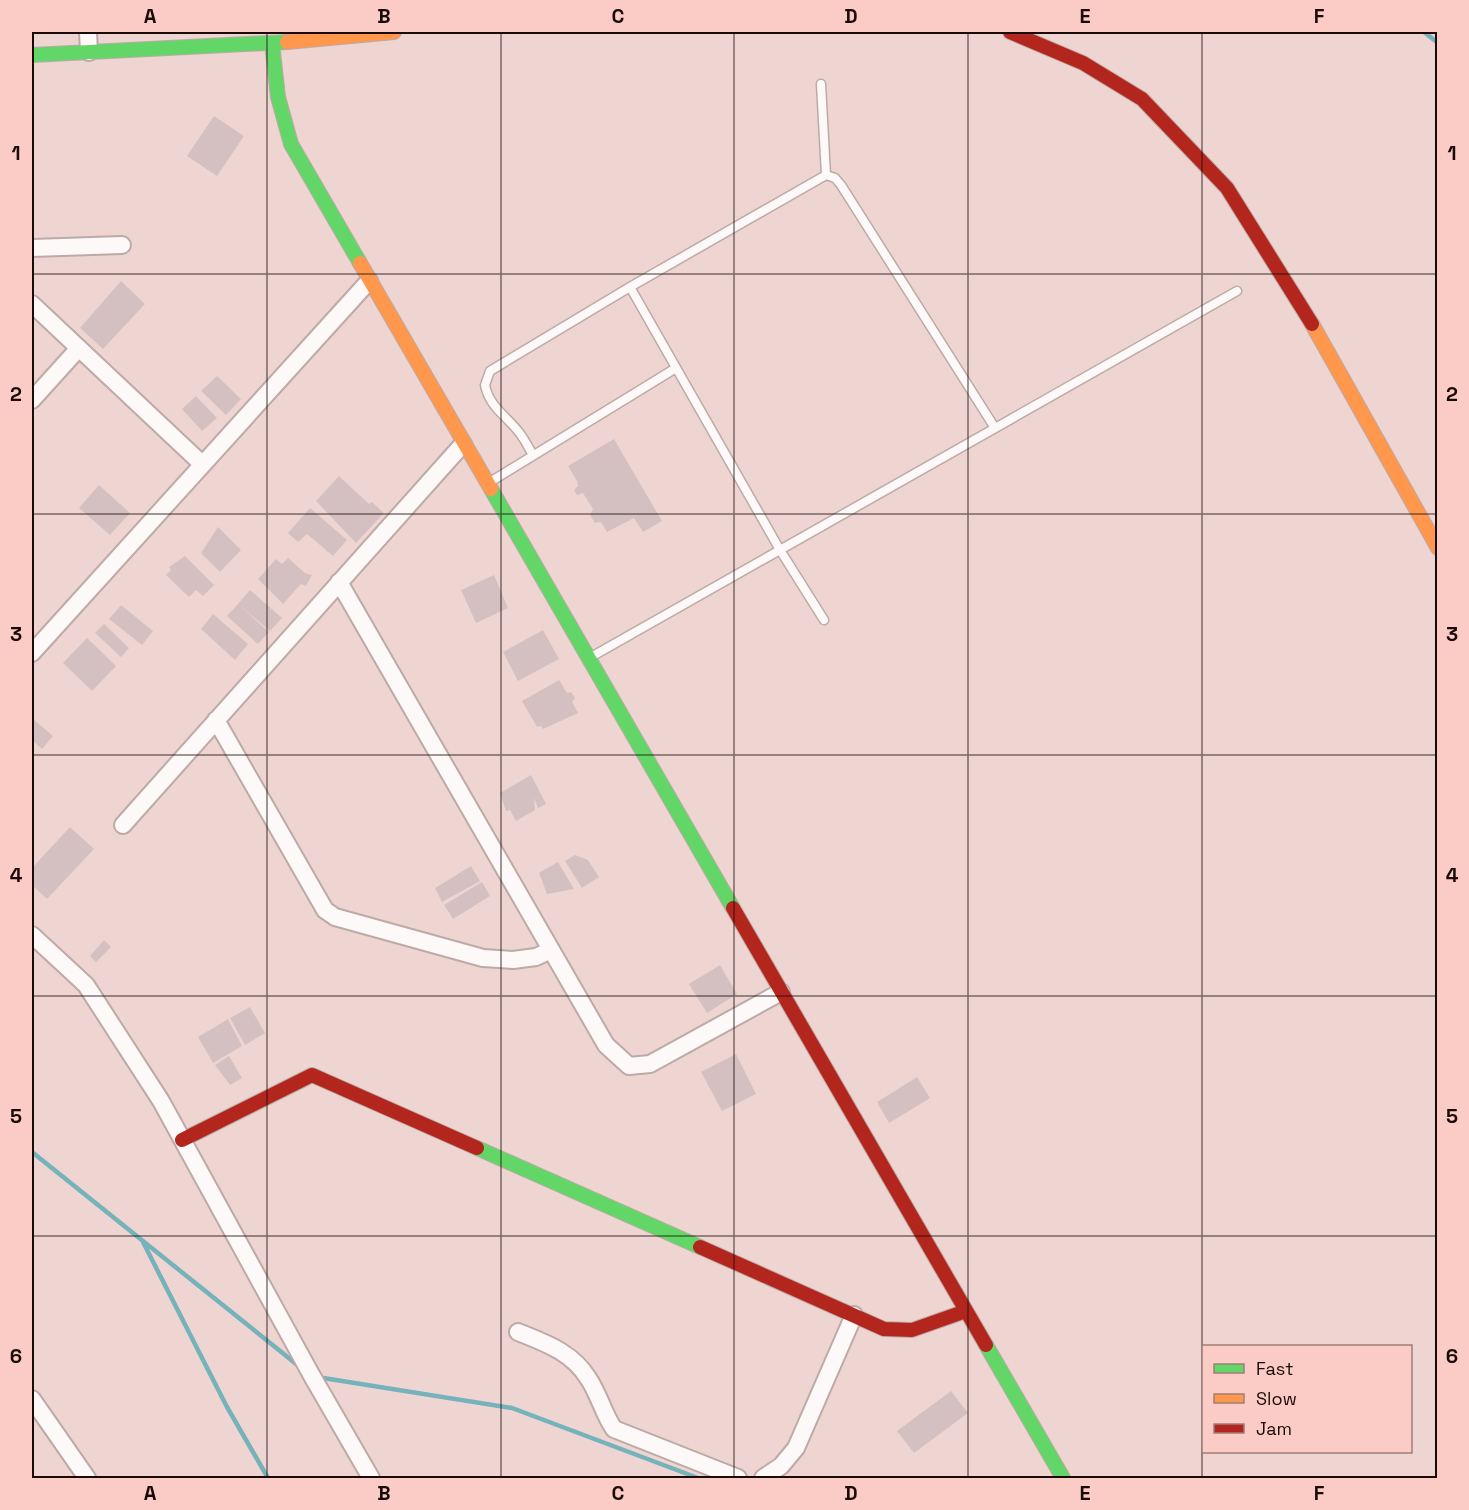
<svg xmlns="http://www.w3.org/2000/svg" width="1469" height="1510" font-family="'Space Grotesk',sans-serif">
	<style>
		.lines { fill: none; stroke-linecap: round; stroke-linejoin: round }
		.stream { stroke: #75b2ba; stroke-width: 4.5 }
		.building { fill: #d5c0c1 }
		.lane-casing { stroke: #bdaaa7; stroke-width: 11 }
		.street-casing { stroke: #bdaaa7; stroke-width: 20 }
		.fast-casing { stroke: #bdaaa7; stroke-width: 16 }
		.slow-casing { stroke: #bdaaa7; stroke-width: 16 }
		.jam-casing { stroke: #bdaaa7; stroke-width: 16 }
		.lane { stroke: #fcf9f8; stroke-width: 8 }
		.street { stroke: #fcf9f8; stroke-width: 16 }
		.fast { stroke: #63d668; stroke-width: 14 }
		.slow { stroke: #ff974d; stroke-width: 14 }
		.jam { stroke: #b3261e; stroke-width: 14 }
		.grid { fill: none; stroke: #1a0b09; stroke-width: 1.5; stroke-opacity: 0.55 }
		.neatline { fill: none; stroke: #1a0b09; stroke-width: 2 }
		.grid-label { font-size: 20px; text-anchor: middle; font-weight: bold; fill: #1a0b09 }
	</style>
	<rect width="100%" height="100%" fill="#eed5d2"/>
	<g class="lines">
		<path class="stream" d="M 1424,32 L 1438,43
			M 32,1152 L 300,1367
			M 143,1242 L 227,1407 L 268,1478
			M 317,1377 L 512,1408 L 698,1478"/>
	</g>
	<path class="building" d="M 214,116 L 244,136 L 217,176 L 187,156 Z
		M 121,281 L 145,304 L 103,349 L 80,328 Z
		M 217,376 L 241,399 L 226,415 L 201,391 Z
		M 196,396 L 217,418 L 202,431 L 182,409 Z
		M 614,439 L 662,521 L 643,532 L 634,518 L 607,532 L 601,522 L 595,523 L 590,515 L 593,509 L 583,493 L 577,495 L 574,490 L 578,486 L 577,481 L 568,466 Z
		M 339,476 L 369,504 L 372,502 L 384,513 L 356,543 L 316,501 Z
		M 99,485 L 130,513 L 110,535 L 79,508 Z
		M 310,508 L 347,540 L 333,556 L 307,534 L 298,542 L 288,533 Z
		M 218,527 L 241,550 L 220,572 L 201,553 Z
		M 185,556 L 214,585 L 203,596 L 196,590 L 189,597 L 166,575 L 171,570 L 169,567 Z
		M 288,558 L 305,573 L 312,575 L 306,586 L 301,584 L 283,604 L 258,579 L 276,559 L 282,564 Z
		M 494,575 L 508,608 L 476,623 L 461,590 Z
		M 250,590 L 282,618 L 270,631 L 238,604 Z
		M 238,604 L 269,632 L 258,644 L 227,616 Z
		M 121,605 L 153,631 L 142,645 L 109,619 Z
		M 213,614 L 248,644 L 235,660 L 201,629 Z
		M 104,624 L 129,648 L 121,657 L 95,633 Z
		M 543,630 L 559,659 L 518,681 L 503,652 Z
		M 87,638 L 116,666 L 92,691 L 63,663 Z
		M 559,680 L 567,693 L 571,692 L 575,698 L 572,702 L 578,713 L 543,729 L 541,726 L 537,727 L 522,701 Z
		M 32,718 L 53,736 L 42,749 L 32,740 Z
		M 531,775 L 546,804 L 538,808 L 534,798 L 535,810 L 516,821 L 510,810 L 506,811 L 500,793 Z
		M 70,827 L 94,849 L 47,899 L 32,885 L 32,868 Z
		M 575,855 L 588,860 L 599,877 L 582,888 L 565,861 Z
		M 558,862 L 574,889 L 547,894 L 539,873 Z
		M 471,866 L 480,881 L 442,902 L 435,888 Z
		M 482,882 L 490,896 L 453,919 L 444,905 Z
		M 104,940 L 111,947 L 96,962 L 90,956 Z
		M 720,965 L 737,994 L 707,1013 L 689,984 Z
		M 250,1007 L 265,1033 L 245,1045 L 230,1018 Z
		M 228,1019 L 242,1046 L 213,1063 L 198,1037 Z
		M 736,1054 L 756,1094 L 722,1111 L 701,1072 Z
		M 229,1056 L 242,1078 L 230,1085 L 215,1065 Z
		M 917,1077 L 930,1098 L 889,1123 L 877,1102 Z
		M 951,1391 L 968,1413 L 914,1453 L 897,1431 Z"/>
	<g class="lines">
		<defs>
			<path id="lane" d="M 821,84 L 826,175
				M 630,287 L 780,550 L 824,620
				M 533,455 C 528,447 524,438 518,431 C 505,415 489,406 485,385 L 490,371 L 630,287 L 826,175 L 835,178 L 841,185 L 995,428
				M 490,482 L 676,368
				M 591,657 L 1237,291"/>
			<path id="street" d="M 88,32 L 89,52
				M 32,248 L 122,245
				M 32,304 L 202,464
				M 32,400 L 79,348
				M 339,582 L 606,1045 L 629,1066 L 650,1064 L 781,992
				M 32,653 L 369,281
				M 216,720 L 325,910 L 335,917 L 483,958 L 513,960 L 536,957 L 551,950
				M 123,825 L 463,444
				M 32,935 L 86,985 L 161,1101 L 312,1376 L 371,1478
				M 518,1332 C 545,1343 572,1352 588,1378 C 599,1394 603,1413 614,1429 L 738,1478
				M 32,1399 L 87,1478
				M 763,1478 L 781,1466 L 796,1448 L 854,1315"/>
			<path id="fast" d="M 272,43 L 278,97 L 291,144 L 360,263
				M 32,55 L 287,42
				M 491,489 L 733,908
				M 477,1148 L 700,1247
				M 986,1345 L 1063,1478"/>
			<path id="slow" d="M 287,42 L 394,32
				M 360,263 L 491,489
				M 1312,324 L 1438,548"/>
			<path id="jam" d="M 1010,32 L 1083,63 L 1142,99 L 1227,188 L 1312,324
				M 733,908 L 986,1345
				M 182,1140 L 312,1075 L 477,1148
				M 700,1247 L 884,1329 L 912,1330 L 966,1311"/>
		</defs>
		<use href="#lane" class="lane-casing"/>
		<use href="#street" class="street-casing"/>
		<use href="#fast" class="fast-casing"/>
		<use href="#slow" class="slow-casing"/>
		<use href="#jam" class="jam-casing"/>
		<use href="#lane" class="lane"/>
		<use href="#street" class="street"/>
		<use href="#fast" class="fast"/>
		<use href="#slow" class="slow"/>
		<use href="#jam" class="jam"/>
	</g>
	<path class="grid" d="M 267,32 L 267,1478M 501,32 L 501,1478M 734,32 L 734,1478M 968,32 L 968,1478M 1202,32 L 1202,1478M 32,274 L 1438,274M 32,514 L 1438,514M 32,755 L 1438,755M 32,996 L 1438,996M 32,1236 L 1438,1236"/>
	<rect width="1469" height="1510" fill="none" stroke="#fbcbc5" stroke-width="66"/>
	<rect x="1202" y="1345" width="210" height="108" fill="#fbcbc5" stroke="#a17e7a" stroke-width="1.5"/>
	<rect x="1214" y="1364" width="30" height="9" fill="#63d668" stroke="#a17e7a" stroke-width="1.5"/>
	<text x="1256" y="1375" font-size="18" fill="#1a0b09">Fast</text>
	<rect x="1214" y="1394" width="30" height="9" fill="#ff974d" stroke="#a17e7a" stroke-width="1.5"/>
	<text x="1256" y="1405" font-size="18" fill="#1a0b09">Slow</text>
	<rect x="1214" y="1424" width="30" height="9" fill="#b3261e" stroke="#a17e7a" stroke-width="1.5"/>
	<text x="1256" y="1435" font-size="18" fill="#1a0b09">Jam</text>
	<rect x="33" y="33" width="1403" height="1444" class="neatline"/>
	<g class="grid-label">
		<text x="150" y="23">A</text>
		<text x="384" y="23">B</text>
		<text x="618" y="23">C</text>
		<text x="851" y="23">D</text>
		<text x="1085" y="23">E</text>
		<text x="1319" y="23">F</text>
		<text x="16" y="160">1</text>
		<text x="1452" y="160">1</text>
		<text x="16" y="401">2</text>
		<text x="1452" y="401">2</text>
		<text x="16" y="641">3</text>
		<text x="1452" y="641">3</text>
		<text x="16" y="882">4</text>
		<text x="1452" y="882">4</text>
		<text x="16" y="1123">5</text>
		<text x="1452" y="1123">5</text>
		<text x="16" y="1363">6</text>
		<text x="1452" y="1363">6</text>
		<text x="150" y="1500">A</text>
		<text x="384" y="1500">B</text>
		<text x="618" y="1500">C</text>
		<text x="851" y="1500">D</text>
		<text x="1085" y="1500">E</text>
		<text x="1319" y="1500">F</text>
	</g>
</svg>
